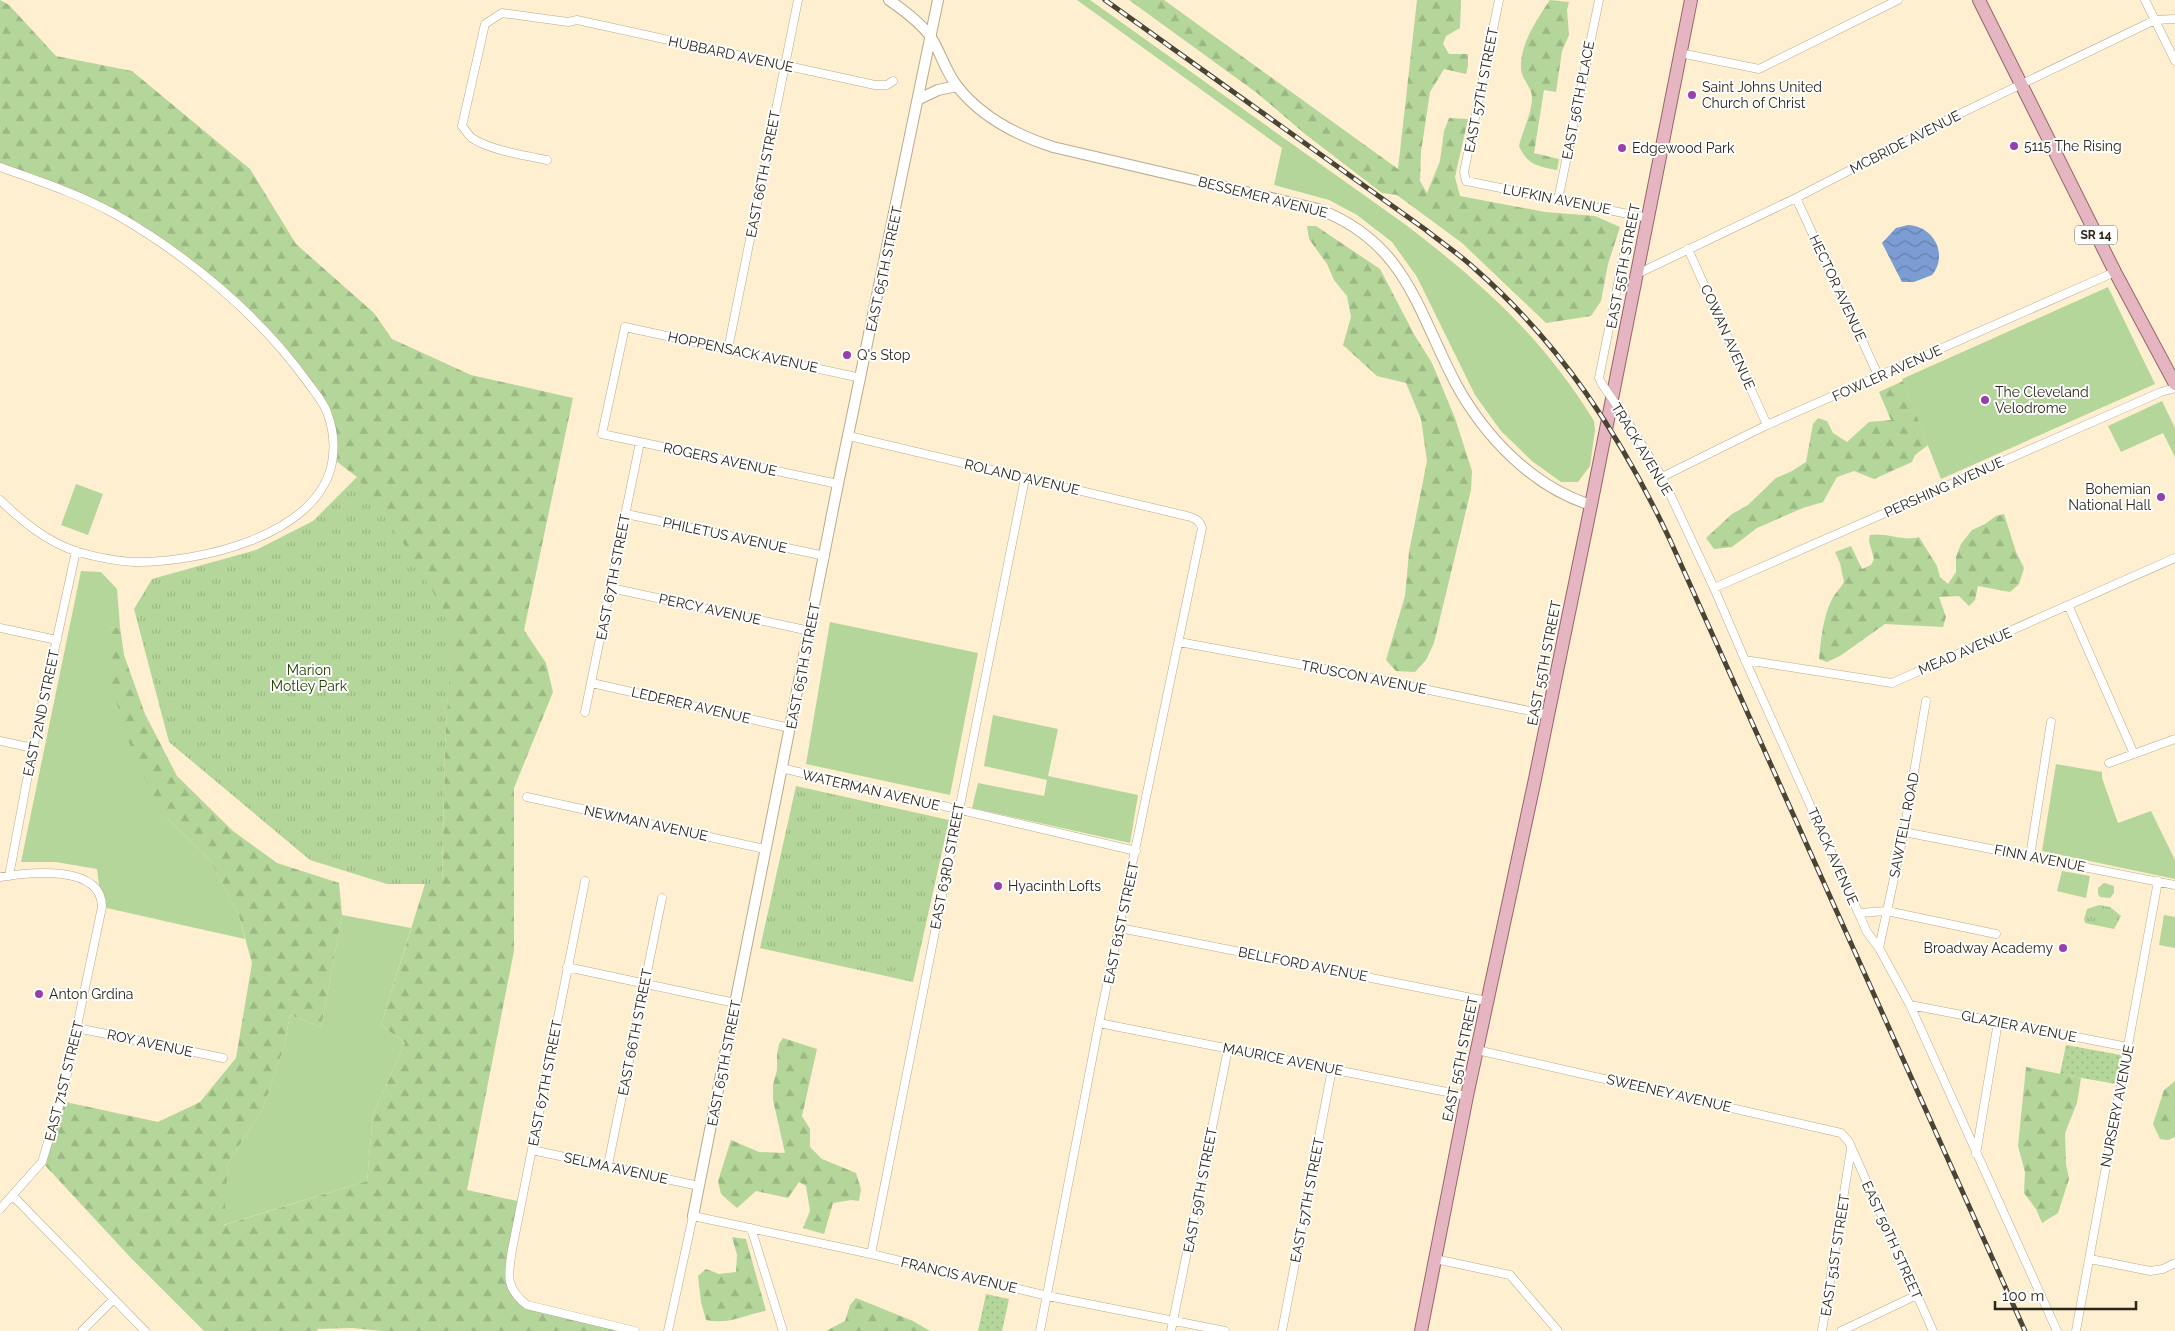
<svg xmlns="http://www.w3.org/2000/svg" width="2175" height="1331" font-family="Raleway,sans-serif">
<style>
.grass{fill:#b4d69a}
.forest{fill:url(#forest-firs)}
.park{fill:url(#park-tufts)}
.garden{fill:url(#garden-dots)}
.water{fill:url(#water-waves)}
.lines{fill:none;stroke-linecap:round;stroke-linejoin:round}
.minor-casing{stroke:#b8ab8d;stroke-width:9}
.tertiary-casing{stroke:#b8ab8d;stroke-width:12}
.primary-casing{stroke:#9a636d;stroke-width:14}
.minor{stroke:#fff;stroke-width:8}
.tertiary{stroke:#fff;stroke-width:10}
.primary{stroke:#e6b5c2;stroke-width:12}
.rail-casing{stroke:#4a4435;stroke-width:5}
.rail{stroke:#fff;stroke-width:3;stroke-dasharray:9;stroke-linecap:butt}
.minor-bridge-casing{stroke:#b8ab8d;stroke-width:9;stroke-linecap:butt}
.minor-bridge{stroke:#fff;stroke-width:8}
.poi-dot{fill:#993fab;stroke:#fff;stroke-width:2}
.labels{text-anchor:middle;stroke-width:4;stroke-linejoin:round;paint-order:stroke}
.shield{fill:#fff;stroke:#6b675f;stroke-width:1}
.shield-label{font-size:12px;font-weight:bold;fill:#2b261a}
.street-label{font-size:14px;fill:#2b261a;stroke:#fff}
.poi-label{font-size:14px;fill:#2b261a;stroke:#fff;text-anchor:start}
.park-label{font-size:14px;fill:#234000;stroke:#fff}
</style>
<defs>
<pattern id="forest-firs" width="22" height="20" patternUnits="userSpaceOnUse" patternTransform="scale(1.25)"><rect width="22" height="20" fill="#b4d69a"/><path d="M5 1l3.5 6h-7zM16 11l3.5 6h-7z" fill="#9bb884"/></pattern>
<pattern id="park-tufts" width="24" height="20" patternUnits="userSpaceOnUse" patternTransform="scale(1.25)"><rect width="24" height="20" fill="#b4d69a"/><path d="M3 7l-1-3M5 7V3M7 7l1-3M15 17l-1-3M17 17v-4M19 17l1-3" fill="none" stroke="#9bb884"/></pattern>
<pattern id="garden-dots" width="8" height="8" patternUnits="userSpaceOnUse" patternTransform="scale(1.25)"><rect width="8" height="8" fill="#b4d69a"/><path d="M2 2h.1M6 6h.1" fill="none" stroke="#9bb884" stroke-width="1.8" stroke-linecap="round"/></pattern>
<pattern id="water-waves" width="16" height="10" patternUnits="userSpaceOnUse" patternTransform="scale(1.25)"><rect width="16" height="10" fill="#7b9dd4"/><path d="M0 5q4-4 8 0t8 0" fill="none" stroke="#6580ab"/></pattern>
</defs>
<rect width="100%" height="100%" fill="#fdefcf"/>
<path class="grass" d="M1077,0H1090L1406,225C1483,284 1543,338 1594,421L1595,430L1590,466L1578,482H1561L1532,461L1501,431L1475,395L1417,277L1392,242L1357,215L1329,200L1274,185L1282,148Z
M2108,287L2155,384L1941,479L1902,379Z
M2162,401L2175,428V457L2163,433L2121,452L2108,426Z
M76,484L103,494L88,535L61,525Z
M81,571L101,572L117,589L120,627L108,628L167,818L210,860L239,916L245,939L102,907L97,869L56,862H21Z
M830,622L978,653L950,795L806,764Z
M993,715L1058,729L1048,776L1138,795L1130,843L972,808L978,783L1044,796L1047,780L984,766Z
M2056,764L2102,772V778L2118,823L2151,811L2175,860V879L2042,851Z
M2062,871L2090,876L2086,898L2057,891Z
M342,915L411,928L381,1025L405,1043L373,1114L367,1181L223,1225L228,1163L263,1108L284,1047L290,1015L321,1027Z
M2164,915L2175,917V948L2159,945Z"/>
<path class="forest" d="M0,0L9,5L56,56L132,71L250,169L296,244L374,313L392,339L471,375L573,398L524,630L546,663L553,692L514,788V951L467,1190L522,1202L510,1286L527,1305L635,1331H382L352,1328L317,1329L318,1331H204L130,1257L42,1162L61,1101L158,1122L200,1102L236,1058L252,963L239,916L210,860L167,818L135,761L111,685L108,628L120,627L124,655L145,714L177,776L233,831L277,863L339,883L342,915L321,1027L290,1015L284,1047L263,1108L228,1163L224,1225L367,1181L373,1114L405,1043L381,1025L425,884H442L445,749L451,631L357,477L332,458L327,410L296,367L214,285L115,214L0,167Z
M1129,0H1164L1398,169L1417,0H1461L1460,28L1446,36L1443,44L1449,54H1468V66L1466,74L1444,69L1430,92L1421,152L1420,181L1427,193L1440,161L1444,131L1449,118L1468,119L1455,177L1460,196L1545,212L1595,216L1620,227L1608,264L1601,301L1591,316L1546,323L1462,243L1397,195L1382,193L1305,134L1257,93Z
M1550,0L1569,2L1567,10L1569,35L1562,51L1556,92L1544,90L1534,153L1559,159L1557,170C1538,166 1527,165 1519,146C1523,129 1532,114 1532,97C1532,87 1521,79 1521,68C1520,44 1537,19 1550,0Z
M1307,226H1316L1380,269L1415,336L1432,363L1455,418L1472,471L1471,490L1434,643L1426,660L1415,672L1396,671L1386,660L1405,596L1409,552L1427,461L1421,419L1406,383L1377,376L1343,345L1351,317L1347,296L1334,280L1327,264L1309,239Z
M1903,381L1928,445L1915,455L1912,462L1874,479L1854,471L1837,477L1823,502L1803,508L1757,528L1732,547L1714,549L1706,538L1732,514L1748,505L1776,478L1792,471L1806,462L1813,424L1818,418L1827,421L1833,433L1847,442L1869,422L1891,420L1879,392Z
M2004,514L2016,552L2024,568L2019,584L2010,592L1978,586L1975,600L1969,606L1959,596L1939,597L1946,617L1943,627L1885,624L1840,656L1827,662L1819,659C1821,640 1823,616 1832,599C1835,593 1841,588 1844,582L1840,563L1835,552L1851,546L1862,569L1871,565L1874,559L1869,541L1870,535C1887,532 1903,542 1919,537L1937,566L1940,577L1948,584L1956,572V557L1961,544L1972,530L1985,524L1996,516Z
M783,1038L817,1049L802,1116L810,1129V1147L822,1159L856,1173L861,1189L859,1201L851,1200L833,1203L824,1234L803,1228L810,1211L806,1186L799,1182L788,1198L756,1191L737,1208L721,1194L718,1181L731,1140L759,1152L785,1153L773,1100V1085L777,1070V1055L779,1044Z
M2026,1067L2081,1078L2077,1103L2065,1133L2066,1164L2069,1179L2058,1213L2042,1223L2036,1209L2024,1193L2025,1172L2018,1146Z
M2175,1081V1137L2168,1140L2160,1139L2153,1124L2164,1090Z
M732,1237L746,1239L766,1311C743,1315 730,1325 706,1320L701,1302L698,1276L706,1269L719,1274L736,1272L737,1255Z
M856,1298L913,1321L930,1331H826L845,1321L850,1305Z"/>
<path class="park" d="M357,477L410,553L452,624L445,749L442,884H387L310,860L169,742L134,609L152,579L256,550L313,521Z
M796,786L949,820L913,982L760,948Z
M2104,883L2114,886V893L2110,898L2100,897L2098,894V888Z
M2099,905L2110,907L2121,916L2114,929L2085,923L2084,919L2087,909Z"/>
<path class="garden" d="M2066,1045L2121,1055L2116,1084L2060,1074Z
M986,1294L1009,1299L1002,1331H978Z"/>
<path class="water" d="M1908,225C1933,226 1949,254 1932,275L1914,282H1902L1882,243L1896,228Z"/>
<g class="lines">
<g class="minor-casing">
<path id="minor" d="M1499,0L1464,172L1466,181L1648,218
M2145,0L2175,61
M1680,53L1759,69L1898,0
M547,160C527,156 489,150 472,138C468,135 465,129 462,126L485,24L502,13L568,22L577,20L875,85H887L893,81
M0,167C39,181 79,194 115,214C186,254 259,315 306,380C313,390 323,401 327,412C333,428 335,447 332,463C317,537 197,563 133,562C115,561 96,557 78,552C47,542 23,522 0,500
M1796,198L1879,377
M1558,200L1599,0
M1688,249L1767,425
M1637,274L1796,198L1951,118L2155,20L2175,19
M728,349L798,0
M1602,384L1599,378L1632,214
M1624,416L1662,477L1714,588L1745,660L1867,932L1879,948L1910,1005L2057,1331
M849,436L1187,516C1194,518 1200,520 1202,528L1099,1023L1040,1331
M1662,477L1767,425L2115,272
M838,484L602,434L625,327L861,378
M626,514L825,556
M611,588L810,631
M1714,588L2161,392L2175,388
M2069,607L2134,754
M0,628L57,640
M1179,642L1347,673L1549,715
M1745,660L1892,683L2175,558
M592,683L790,728
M585,712L640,442
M0,741L33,748
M2109,763L2175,739
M781,768L1136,851
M527,797L765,849
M1904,832L2175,885
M2030,856L2051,722
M9,876L33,748L76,551
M0,877C29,872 102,864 102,907L63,1093L42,1162L0,1209
M585,881L512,1250C508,1275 505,1288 527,1305L635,1331
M1859,913L1887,911L1996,934
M1120,928L1487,1001
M1879,948L1904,832L1926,701
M567,967L735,1003
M1910,1005L2128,1047
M1099,1023L1467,1096
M77,1028L223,1058
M1477,1050L1841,1133L1849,1142L1933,1331
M532,1150L699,1186
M1976,1154L1998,1022
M608,1165L662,898
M13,1196L145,1331
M751,1228L783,1331
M871,1254L1025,478
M1435,1259L1510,1275L1558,1331
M2090,1259L2150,1271L2163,1269L2175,1263
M82,1331L114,1299
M668,1331L693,1216L871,1254L1048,1296L1225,1331
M1171,1331L1228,1049
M1282,1331L1332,1069
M1822,1331L1851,1149
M1841,1331L1917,1295
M2076,1331L2158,881"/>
</g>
<g class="tertiary-casing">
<path id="tertiary" d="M889,0C902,9 924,26 932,39C941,54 946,72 957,86C981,117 1016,135 1053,147L1318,209C1406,242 1417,310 1456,384C1485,437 1533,487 1591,505
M919,99L938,90L957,86
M693,1216L838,484L938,0"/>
</g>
<g class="primary-casing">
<path id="primary" d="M1979,0L2115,272L2175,384
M1421,1331L1467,1096L1535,779L1591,505L1691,0"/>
</g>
<use href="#minor" class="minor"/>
<use href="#tertiary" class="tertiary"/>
<use href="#primary" class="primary"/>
<g class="rail-casing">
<path id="rail" d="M1105,0L1426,230C1442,243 1459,254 1474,268C1561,344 1621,436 1670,540L2025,1331"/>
</g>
<use href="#rail" class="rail"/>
<g class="minor-bridge-casing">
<path id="minor-bridge" d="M1602,384L1624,416"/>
</g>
<use href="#minor-bridge" class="minor-bridge"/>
</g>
<g class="poi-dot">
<circle cx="1692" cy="95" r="5"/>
<circle cx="2014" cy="146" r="5"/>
<circle cx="1622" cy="148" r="5"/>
<circle cx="847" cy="355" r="5"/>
<circle cx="1985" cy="400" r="5"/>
<circle cx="2161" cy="497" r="5"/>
<circle cx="998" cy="886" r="5"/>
<circle cx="2063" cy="948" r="5"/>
<circle cx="39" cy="994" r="5"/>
</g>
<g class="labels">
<rect class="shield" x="2075" y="225.5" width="42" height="19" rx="4"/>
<g class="shield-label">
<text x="2096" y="239">SR 14</text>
</g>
<g class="street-label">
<text transform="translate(731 54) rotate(12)" y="5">HUBBARD AVENUE</text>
<text transform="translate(1481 90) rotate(-79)" y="5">EAST 57TH STREET</text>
<text transform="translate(1578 100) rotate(-79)" y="5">EAST 56TH PLACE</text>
<text transform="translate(1905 142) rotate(-27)" y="5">MCBRIDE AVENUE</text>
<text transform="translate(763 174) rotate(-79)" y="5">EAST 66TH STREET</text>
<text transform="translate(1263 197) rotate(14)" y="5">BESSEMER AVENUE</text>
<text transform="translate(1557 199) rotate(11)" y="5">LUFKIN AVENUE</text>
<text transform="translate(1623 266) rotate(-79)" y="5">EAST 55TH STREET</text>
<text transform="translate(884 269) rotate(-78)" y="5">EAST 65TH STREET</text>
<text transform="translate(1838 288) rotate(65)" y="5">HECTOR AVENUE</text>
<text transform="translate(1728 337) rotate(66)" y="5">COWAN AVENUE</text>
<text transform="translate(743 352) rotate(12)" y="5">HOPPENSACK AVENUE</text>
<text transform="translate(1887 373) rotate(-24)" y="5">FOWLER AVENUE</text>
<text transform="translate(1642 449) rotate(59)" y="5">TRACK AVENUE</text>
<text transform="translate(720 459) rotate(12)" y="5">ROGERS AVENUE</text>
<text transform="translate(1022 477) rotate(13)" y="5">ROLAND AVENUE</text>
<text transform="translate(1944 487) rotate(-24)" y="5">PERSHING AVENUE</text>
<text transform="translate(725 535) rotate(12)" y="5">PHILETUS AVENUE</text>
<text transform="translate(613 577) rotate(-79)" y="5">EAST 67TH STREET</text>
<text transform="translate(710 609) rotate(12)" y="5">PERCY AVENUE</text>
<text transform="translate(1965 651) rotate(-23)" y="5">MEAD AVENUE</text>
<text transform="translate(1544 663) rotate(-79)" y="5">EAST 55TH STREET</text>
<text transform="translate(803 666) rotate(-79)" y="5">EAST 65TH STREET</text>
<text transform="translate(1364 677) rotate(11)" y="5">TRUSCON AVENUE</text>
<text transform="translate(691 705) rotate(13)" y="5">LEDERER AVENUE</text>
<text transform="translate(41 713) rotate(-78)" y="5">EAST 72ND STREET</text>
<text transform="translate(871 790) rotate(13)" y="5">WATERMAN AVENUE</text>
<text transform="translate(646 823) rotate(12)" y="5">NEWMAN AVENUE</text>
<text transform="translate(1904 825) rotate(-79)" y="5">SAWTELL ROAD</text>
<text transform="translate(1833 856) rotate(66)" y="5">TRACK AVENUE</text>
<text transform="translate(2040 858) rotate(11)" y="5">FINN AVENUE</text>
<text transform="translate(947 866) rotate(-79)" y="5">EAST 63RD STREET</text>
<text transform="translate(1121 923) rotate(-78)" y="5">EAST 61ST STREET</text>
<text transform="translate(1303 964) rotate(11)" y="5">BELLFORD AVENUE</text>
<text transform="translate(2019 1026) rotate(11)" y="5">GLAZIER AVENUE</text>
<text transform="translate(635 1032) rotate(-79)" y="5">EAST 66TH STREET</text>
<text transform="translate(150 1043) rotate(12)" y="5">ROY AVENUE</text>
<text transform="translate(1283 1059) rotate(11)" y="5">MAURICE AVENUE</text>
<text transform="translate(1460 1059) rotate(-78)" y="5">EAST 55TH STREET</text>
<text transform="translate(724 1063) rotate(-79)" y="5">EAST 65TH STREET</text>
<text transform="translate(64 1081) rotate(-76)" y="5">EAST 71ST STREET</text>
<text transform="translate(545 1083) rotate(-79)" y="5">EAST 67TH STREET</text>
<text transform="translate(1669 1093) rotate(13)" y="5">SWEENEY AVENUE</text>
<text transform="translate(2117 1106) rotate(-79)" y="5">NURSERY AVENUE</text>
<text transform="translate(616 1168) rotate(12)" y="5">SELMA AVENUE</text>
<text transform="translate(1200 1190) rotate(-79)" y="5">EAST 59TH STREET</text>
<text transform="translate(1307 1200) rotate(-79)" y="5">EAST 57TH STREET</text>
<text transform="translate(1892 1240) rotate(66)" y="5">EAST 50TH STREET</text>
<text transform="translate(1835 1255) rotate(-81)" y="5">EAST 51ST STREET</text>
<text transform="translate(959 1275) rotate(13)" y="5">FRANCIS AVENUE</text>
</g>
<g class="poi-label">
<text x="1702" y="92">Saint Johns United<tspan x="1702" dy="16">Church of Christ</tspan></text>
<text x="2024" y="151">5115 The Rising</text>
<text x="1632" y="153">Edgewood Park</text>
<text x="857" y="360">Q's Stop</text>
<text x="1995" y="397">The Cleveland<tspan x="1995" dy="16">Velodrome</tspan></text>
<text x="2151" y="494" text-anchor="end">Bohemian<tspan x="2151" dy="16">National Hall</tspan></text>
<text x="1008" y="891">Hyacinth Lofts</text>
<text x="2053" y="953" text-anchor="end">Broadway Academy</text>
<text x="49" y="999">Anton Grdina</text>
</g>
<g class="park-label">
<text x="309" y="675">Marion<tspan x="309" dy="16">Motley Park</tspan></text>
</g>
</g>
<path d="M1995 1301v8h141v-8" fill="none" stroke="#2b261a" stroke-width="2.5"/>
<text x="2002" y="1301" font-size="15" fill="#2b261a" stroke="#ffffff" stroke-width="4" paint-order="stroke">100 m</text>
</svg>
